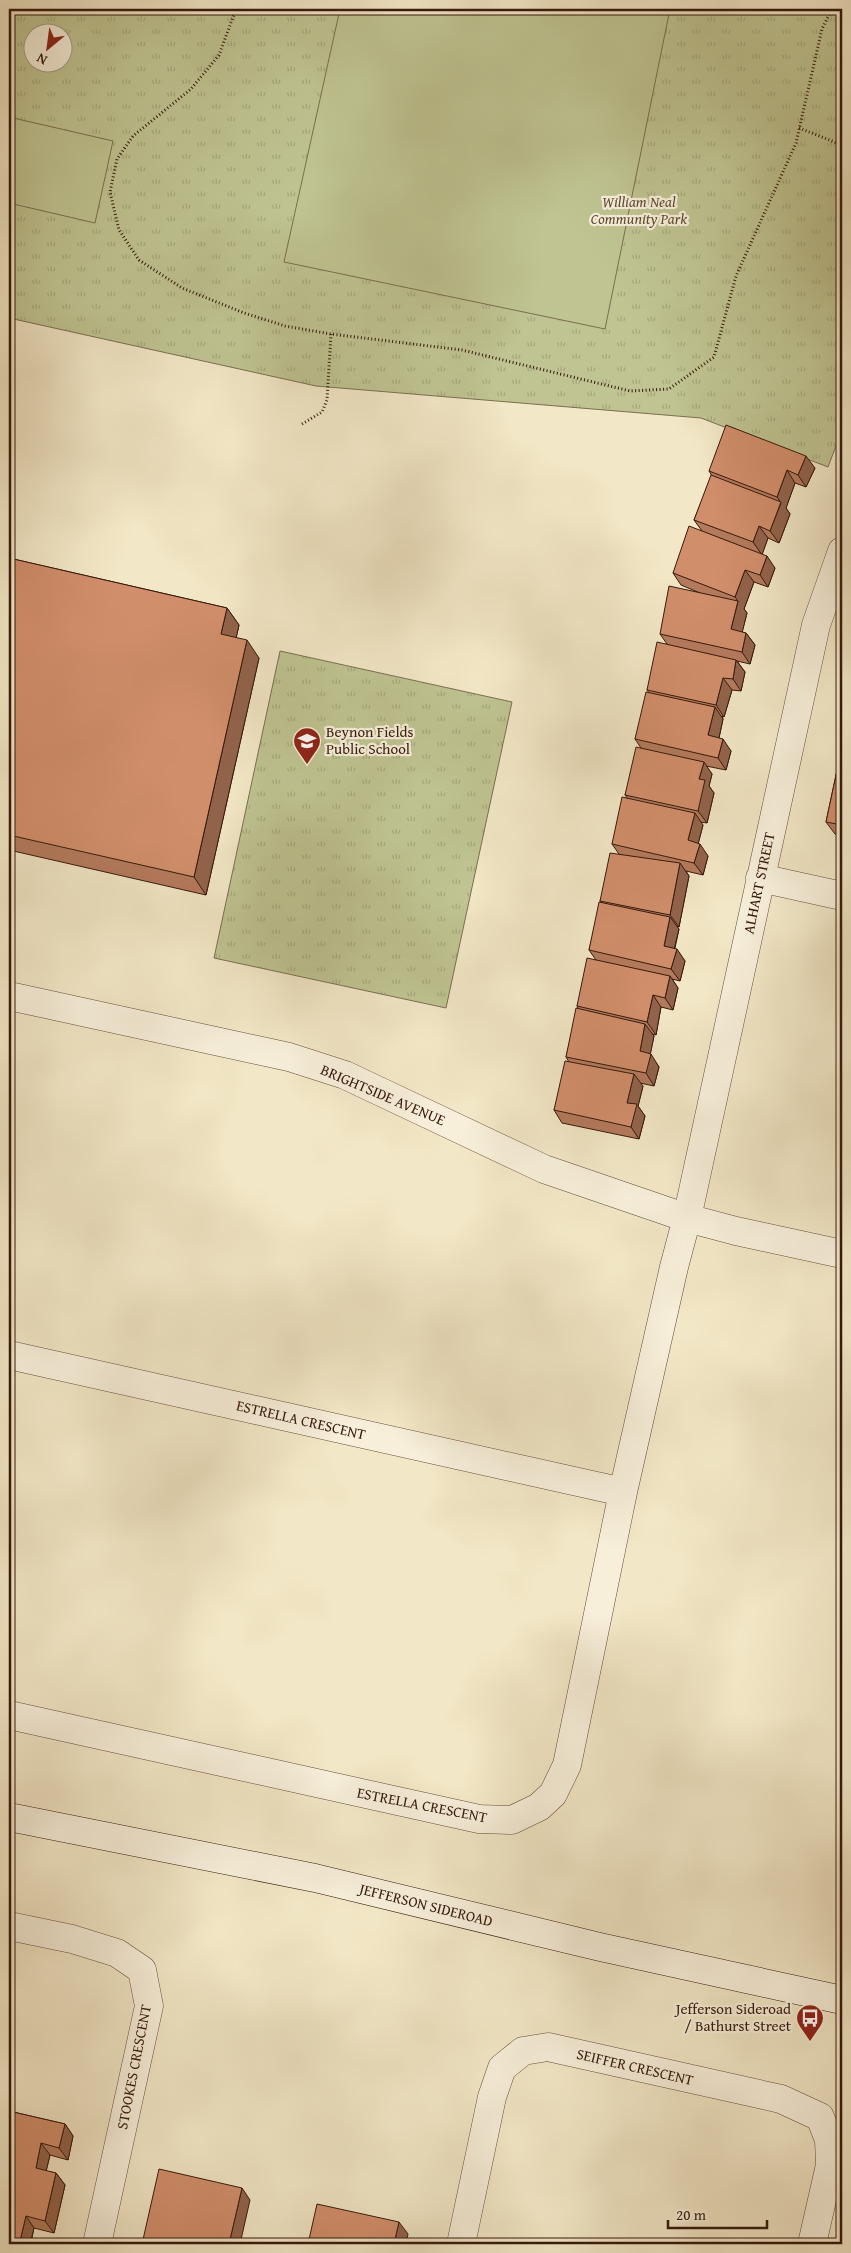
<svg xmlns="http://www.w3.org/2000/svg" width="851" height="2253" font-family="'Gentium Book Plus',serif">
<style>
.park{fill:url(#park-tufts);stroke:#7a6e50;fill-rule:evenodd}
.pitch{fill:#bfc492;stroke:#7a6e50}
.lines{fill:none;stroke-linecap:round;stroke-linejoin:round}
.street-casing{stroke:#644c3b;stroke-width:29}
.secondary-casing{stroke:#35190d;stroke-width:29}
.path{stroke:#35190d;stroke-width:3;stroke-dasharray:1 2.5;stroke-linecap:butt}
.street{stroke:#f7efda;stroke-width:28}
.secondary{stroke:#f7efda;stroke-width:28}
.wall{fill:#b47a5c;stroke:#35190d}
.shaded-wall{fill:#92634b;stroke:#35190d}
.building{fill:#d18e6b;stroke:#35190d}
.labels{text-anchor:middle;stroke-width:4.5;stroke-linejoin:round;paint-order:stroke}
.park-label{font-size:15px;font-style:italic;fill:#5e4c35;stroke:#f7efda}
.poi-label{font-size:15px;fill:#35190d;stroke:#f7efda;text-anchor:start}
.street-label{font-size:15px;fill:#35190d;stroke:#f7efda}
</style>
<defs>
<pattern id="park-tufts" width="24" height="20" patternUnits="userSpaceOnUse" patternTransform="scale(1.25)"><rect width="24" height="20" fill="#bfc492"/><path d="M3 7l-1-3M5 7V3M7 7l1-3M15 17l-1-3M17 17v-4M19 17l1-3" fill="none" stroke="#a5a87d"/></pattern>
</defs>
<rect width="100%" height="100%" fill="#f2e7c6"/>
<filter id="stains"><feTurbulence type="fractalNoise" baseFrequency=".004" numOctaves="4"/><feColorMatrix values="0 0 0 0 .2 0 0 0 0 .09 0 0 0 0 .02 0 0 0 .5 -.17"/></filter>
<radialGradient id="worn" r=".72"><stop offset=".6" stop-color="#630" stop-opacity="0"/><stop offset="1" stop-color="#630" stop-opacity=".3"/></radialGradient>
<path class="park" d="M9,9H842V430L828,467L701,418L316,386L9,318ZM32,32H62V62H32Z
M280,651L512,702L446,1008L214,958Z"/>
<path class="pitch" d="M340,9H670L605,329L284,262Z
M9,117L113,141L95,223L9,203Z"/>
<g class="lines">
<g class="street-casing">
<path id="street" d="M760,878L842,896
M9,996L289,1057L345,1075L544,1169L687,1218L736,1231L842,1254
M9,1355L623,1492
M9,1715L479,1819L512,1820L539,1807L553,1794L567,1765L623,1492L674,1267L687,1218L816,625L842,551
M9,1926L72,1939L117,1953L142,1970L149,2006L97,2244
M461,2244L492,2097L502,2068L523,2051L548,2047L781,2099L820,2117L829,2140L830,2165L812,2244"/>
</g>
<g class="secondary-casing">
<path id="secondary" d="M9,1817L315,1878L600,1947L842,2000"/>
</g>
<path class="path" d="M236,9L219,55L191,89L133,136L117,159L110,192L119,230L139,260L182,288L244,313L285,326L331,334L462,350L630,391L669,389L714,357L736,276L796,143L822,29L832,9
M799,128L842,145
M302,424L322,412L327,400L331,334"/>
<use href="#street" class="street"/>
<use href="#secondary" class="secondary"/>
</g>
<path class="wall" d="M815,468L806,487L795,483L786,508L790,514L779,543L768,538L762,554L775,568L768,587L754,582L744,609L747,613L742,632L746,633L755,645L750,664L737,661L745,672L741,691L732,690L724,717L722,716L723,719L719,738L731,751L726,770L706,766L712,774L709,786L714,793L707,823L700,822L703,825L698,844L708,856L703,875L686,871L689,876L679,927H677L679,929L675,948L685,961L680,981L672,979L678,988L673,1010L661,1007L656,1035L652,1034L654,1036L650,1054L659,1067L654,1086L640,1083L643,1086L638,1106L645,1116L639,1139L562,1123L554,1110L569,1062L566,1057L578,1008L577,1006L596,960L589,950L601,903L600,901L619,854L612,844L628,799L625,795L641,748L635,739L649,693L647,690L667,644L660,634L700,593L681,585L673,573L702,531L694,520L712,476L709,471Z
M9,558L227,608L239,625L236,638L259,658L206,895L9,850Z
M842,747V836L835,834L826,822Z
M9,2111L65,2124L73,2136L68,2160L50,2155L46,2171L56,2173L65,2185L54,2233L34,2228L31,2243L35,2244H9Z"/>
<path class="shaded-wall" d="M806,456L815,468L806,487L798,475Z
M787,470L795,483L786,508L790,514L779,543L770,531L781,503L777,497Z
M759,526L768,538L762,555L753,542Z
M767,556L775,568L768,587L760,575Z
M745,570L754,582L744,609L747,613L740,641L731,629L738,601L735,597Z
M227,608L239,625L233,652L221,634Z
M746,633L755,645L750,664L742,652Z
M247,640L259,658L206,895L194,877Z
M736,660L745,672L741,691L733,679Z
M723,678L732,690L724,717L716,705Z
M715,707L723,719L717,747L708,735Z
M723,739L731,751L726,770L718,758Z
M704,762L712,774L709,786L714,793L707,823L698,811L699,779Z
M695,813L703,825L696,852L688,840Z
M700,844L708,856L703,875L694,863Z
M680,863L689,876L679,927L670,915Z
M670,917L679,929L672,958L664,946Z
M677,949L685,961L680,981L671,969Z
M670,976L678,988L673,1010L665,998Z
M653,995L661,1007L656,1035L647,1022Z
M645,1024L654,1036L649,1061L651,1054L659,1067L654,1086L646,1073L640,1051Z
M634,1074L643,1086L638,1106L645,1116L639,1139L631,1127L627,1103Z
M65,2124L73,2136L68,2160L59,2148Z
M41,2143L50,2155L44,2180L36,2168Z
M56,2173L65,2185L54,2233L45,2221Z
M242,2188L250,2200L240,2244H229Z
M26,2216L34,2228L30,2244L20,2241Z
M399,2222L408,2234L406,2244H394Z"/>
<path class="building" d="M726,425L806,456L798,475L787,470L777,497L709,471Z
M711,475L781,502L770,531L759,526L753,542L694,520Z
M689,526L767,556L760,575L745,570L735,597L673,573Z
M9,558L227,608L221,634L247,640L194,877L9,835Z
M669,586L738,601L731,629L746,633L742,652L660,634Z
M657,642L736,660L733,679L723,678L716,705L647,690Z
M646,692L715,707L708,735L723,739L718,758L635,739Z
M636,747L704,762L699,779L705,780L698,811L625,795Z
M842,747V825L826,822Z
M622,797L695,813L688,840L700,844L694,863L612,844Z
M610,853L680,863L670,915L600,901Z
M599,902L670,917L664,946L677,949L671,969L589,950Z
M587,958L670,976L665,998L653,995L647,1022L577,1006Z
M576,1008L645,1024L640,1051L651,1054L646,1073L566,1057Z
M565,1061L634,1074L627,1103L637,1104L631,1127L554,1110Z
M9,2111L65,2124L59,2148L41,2143L36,2168L56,2173L45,2221L26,2216L20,2241L34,2244H9Z
M159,2169L242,2188L229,2244H142Z
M317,2204L399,2222L394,2244H308Z"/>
<defs>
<g id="school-pin" transform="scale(1.4375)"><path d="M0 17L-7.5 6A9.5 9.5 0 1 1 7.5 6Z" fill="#8f2418" stroke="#f7efda"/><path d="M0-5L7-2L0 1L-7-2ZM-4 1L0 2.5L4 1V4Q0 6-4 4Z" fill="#fff"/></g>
<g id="bus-pin" transform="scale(1.4375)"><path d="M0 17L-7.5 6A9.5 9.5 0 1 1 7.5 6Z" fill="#8f2418" stroke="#f7efda"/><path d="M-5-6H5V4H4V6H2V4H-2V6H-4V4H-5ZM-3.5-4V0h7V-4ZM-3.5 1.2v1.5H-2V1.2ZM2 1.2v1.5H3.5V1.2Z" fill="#fff"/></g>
</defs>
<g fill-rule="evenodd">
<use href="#school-pin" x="307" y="741"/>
<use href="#bus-pin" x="810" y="2018"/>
</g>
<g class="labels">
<g class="park-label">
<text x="639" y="207">William Neal<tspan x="639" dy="17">Community Park</tspan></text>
</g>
<g class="poi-label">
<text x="326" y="737">Beynon Fields<tspan x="326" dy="17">Public School</tspan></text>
<text x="791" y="2014" text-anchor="end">Jefferson Sideroad<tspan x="791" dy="17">/ Bathurst Street</tspan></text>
</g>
<g class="street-label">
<text transform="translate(759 883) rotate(-78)" y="5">ALHART STREET</text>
<text transform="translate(383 1095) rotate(23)" y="5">BRIGHTSIDE AVENUE</text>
<text transform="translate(301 1420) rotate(13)" y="5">ESTRELLA CRESCENT</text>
<text transform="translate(422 1805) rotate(11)" y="5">ESTRELLA CRESCENT</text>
<text transform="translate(426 1905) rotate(14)" y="5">JEFFERSON SIDEROAD</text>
<text transform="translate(134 2067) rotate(-79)" y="5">STOOKES CRESCENT</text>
<text transform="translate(635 2067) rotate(13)" y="5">SEIFFER CRESCENT</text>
</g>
</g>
<rect width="851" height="2253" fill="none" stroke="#f2e7c6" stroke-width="30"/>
<rect x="10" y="10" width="831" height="2233" fill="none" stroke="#35190d" stroke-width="2.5"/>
<rect x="15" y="15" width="821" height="2223" fill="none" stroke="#35190d"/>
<g transform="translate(48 48) rotate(209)"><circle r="24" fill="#f7efda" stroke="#a99988"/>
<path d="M0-4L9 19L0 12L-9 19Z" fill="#8f2418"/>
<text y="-8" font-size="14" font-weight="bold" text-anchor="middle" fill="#35190d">N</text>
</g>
<path d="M668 2220v8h99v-8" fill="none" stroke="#35190d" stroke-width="2.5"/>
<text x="676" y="2220" font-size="15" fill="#35190d" stroke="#f7efda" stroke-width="4" paint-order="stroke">20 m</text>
<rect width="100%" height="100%" filter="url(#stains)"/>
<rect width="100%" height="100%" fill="url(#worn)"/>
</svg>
